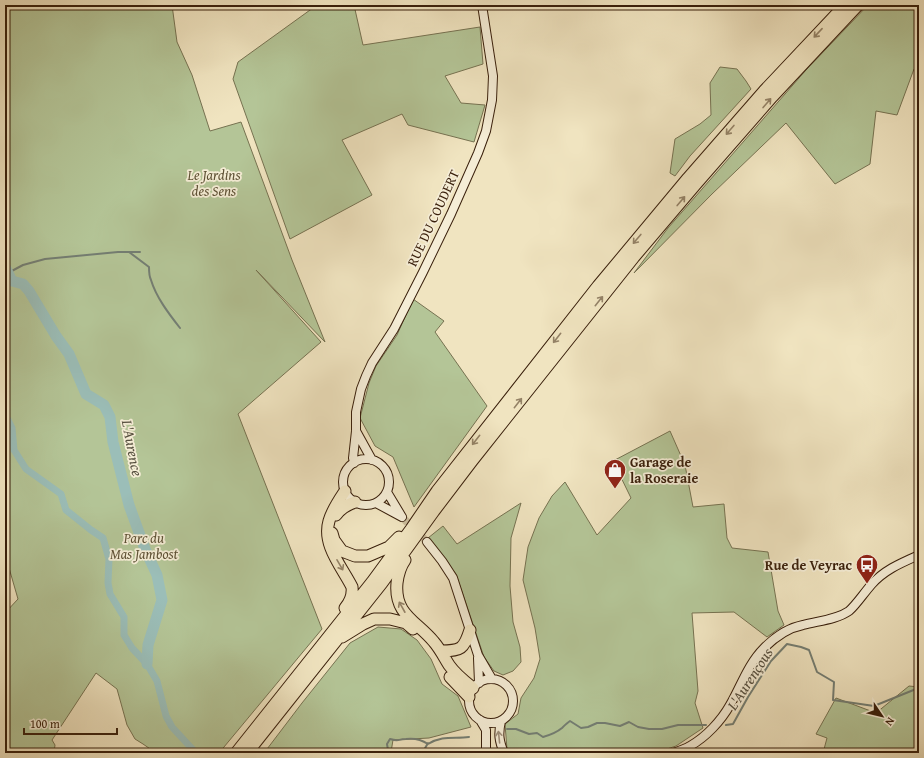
<svg xmlns="http://www.w3.org/2000/svg" width="924" height="758" font-family="'Gentium Book Plus',serif">
<style>
.green{fill:#b4c597;stroke:#767251}
.lines{fill:none;stroke-linecap:round;stroke-linejoin:round}
.stream{stroke:#747e73;stroke-width:2}
.canal{stroke:#9bbeb8;stroke-width:7}
.river{stroke:#9bbeb8;stroke-width:11}
.secondary-tunnel{stroke:#cbbd9c;stroke-width:8;stroke-dasharray:8 4;stroke-linecap:butt}
.secondary-casing{stroke:#391f0b;stroke-width:10}
.highway-casing{stroke:#391f0b;stroke-width:13}
.secondary{stroke:#f5edd6;stroke-width:8}
.highway{stroke:#f0e4c0;stroke-width:11}
.oneway{stroke:#948266}
.oneway2{stroke:#a0907b}
.labels{text-anchor:middle;stroke-width:3.5;stroke-linejoin:round;paint-order:stroke}
.park-label{font-size:14px;font-style:italic;fill:#5e5135;stroke:#f5edd6}
.street-label{font-size:14px;fill:#391f0b;stroke:#f5edd6}
.poi-label{font-size:14px;font-weight:bold;fill:#391f0b;stroke:#f5edd6;text-anchor:start}
.water-label{font-size:15px;font-style:italic;fill:#564f3f;stroke:#f5edd6}
</style>
<rect width="100%" height="100%" fill="#f0e4c0"/>
<filter id="stains"><feTurbulence type="fractalNoise" baseFrequency=".005" numOctaves="4"/><feColorMatrix values="0 0 0 0 .2 0 0 0 0 .09 0 0 0 0 .02 0 0 0 .5 -.17"/></filter>
<radialGradient id="worn" r=".72"><stop offset=".6" stop-color="#630" stop-opacity="0"/><stop offset="1" stop-color="#630" stop-opacity=".3"/></radialGradient>
<path class="green" d="M5,5H172L177,42L192,75L210,131L241,122L292,260L325,342L256,270L321,342L238,414L322,629L219,753H156L143,744L135,739L127,725L117,689L96,673L52,740L55,745L54,753H5V613L18,599L7,561L5,562V561H7L5,553Z
M317,5H354L363,45L480,27L483,64L445,76L461,103L485,105L474,142L408,125L402,114L342,140L372,195L290,239L233,79L238,62Z
M868,5H919V64L914,69L897,115L876,111L870,164L835,184L786,123L712,194L634,273L668,228L806,70Z
M720,67L737,69L746,81L751,89L690,156L675,176L670,173L675,139L700,124L711,115L710,83Z
M413,299L444,321L435,332L487,406L414,507L393,457L375,446L360,418L369,383L376,366L397,335Z
M670,431L685,465L693,507L724,504L727,538L732,548L768,552L778,611L784,625L767,637L734,612L692,613L698,691L695,703L703,728L676,746L655,753H511L507,749L505,724L518,714L521,698L534,678L540,659L535,628L523,580L528,547L539,518L552,496L565,482L597,535L631,498L613,461Z
M521,503L511,538L510,586L513,622L520,647L521,662L513,671L503,675L494,671L484,657L456,574L428,538L443,526L457,544Z
M378,627L401,629L417,640L431,659L442,684L458,696L471,727L429,738L393,740L391,752L389,753H264L302,703L350,643Z
M909,686L919,687V753H823L827,738L816,734L836,698L876,713Z"/>
<g class="lines">
<path class="stream" d="M129,252L149,267C149,271 149,276 151,280C156,297 169,314 180,328
M8,273L23,265L45,259L118,252H140
M726,725L733,724L748,697L771,661L787,644L801,647L809,650L817,672L834,682L833,700L874,706L916,689H919
M507,729H516L529,734L537,733L543,737C550,735 556,733 562,728C565,725 567,723 570,721L581,728L588,727L597,723H605L620,726L629,722L638,727L649,729H662L678,725H706
M384,753L388,750L387,744L390,739C400,742 397,739 406,739C414,738 422,740 428,744C443,735 454,739 469,737
M425,753L424,750L428,743"/>
<path class="canal" d="M5,414L12,428L14,450L26,469L61,494L66,510L91,530L103,538L109,559L108,583L110,594L124,617V635L132,648L147,664L157,681L166,716L172,727L196,753"/>
<path class="river" d="M5,267L12,281L23,284L29,291L56,336L69,354L86,394L104,405L110,417L113,442L129,505L145,549L157,575L162,600L148,645L147,664"/>
<path class="secondary-tunnel" d="M402,517L427,542"/>
<g class="secondary-casing">
<path id="secondary" d="M356,431L372,460
M343 482a23 23 0 1 1 46 0a23 23 0 1 1-46 0Z
M354,463L353,458L356,431V412L361,389L366,376L372,363L394,329L423,272L451,214L478,153L486,131L492,100L493,76L482,5
M387,492L402,517
M376,503L402,517
M427,542L442,561L453,578L478,655L492,679
M478,658L479,683
M469 701a22 22 0 1 1 44 0a22 22 0 1 1-44 0Z
M480,720L486,730V753
M501,721C498,734 499,741 504,753
M673,753C679,751 685,749 690,746C706,737 721,721 730,705C741,686 748,664 764,648C775,637 787,628 803,625C817,621 836,620 849,611C856,605 864,593 871,585C884,570 901,563 919,555"/>
</g>
<g class="highway-casing">
<path id="highway" d="M345,491C339,500 332,510 329,521C322,545 342,567 352,587C353,595 350,602 345,608
M336,515C341,508 346,505 355,502
M332,533L334,540L342,551L355,556H368L389,547L399,537
M405,560C400,567 398,575 397,583C394,615 417,621 434,642C440,649 444,657 449,665C456,675 464,681 473,688
M342,637L363,624L374,619H390L406,623L413,629
M441,651C461,651 464,649 470,630
M450,677L469,697
M236,753L372,582L411,529L437,491L598,286L688,178L764,91L845,5
M247,753L382,583L434,511L472,461L634,257L696,184L772,97L858,5"/>
</g>
<use href="#secondary" class="secondary"/>
<use href="#highway" class="highway"/>
</g>
<defs><path id="oneway-shaft" d="M-6 0H5M1.5-3L5.5 0L1.5 3" fill="none" stroke-width="1.6" stroke-linecap="round" stroke-linejoin="round"/></defs>
<g class="oneway">
<use href="#oneway-shaft" transform="translate(818 33) rotate(133)"/>
<use href="#oneway-shaft" transform="translate(767 103) rotate(-49)"/>
<use href="#oneway-shaft" transform="translate(730 130) rotate(131)"/>
<use href="#oneway-shaft" transform="translate(681 201) rotate(-50)"/>
<use href="#oneway-shaft" transform="translate(637 239) rotate(130)"/>
<use href="#oneway-shaft" transform="translate(599 301) rotate(-51)"/>
<use href="#oneway-shaft" transform="translate(557 338) rotate(128)"/>
<use href="#oneway-shaft" transform="translate(518 403) rotate(-52)"/>
<use href="#oneway-shaft" transform="translate(476 440) rotate(128)"/>
<use href="#oneway-shaft" transform="translate(340 565) rotate(60)"/>
<use href="#oneway-shaft" transform="translate(402 607) rotate(-119)"/>
</g>
<use class="oneway2" href="#oneway-shaft" transform="translate(499 737) rotate(-96)"/>
<defs>
<g id="shop-pin" transform="scale(1.15)"><path d="M0 17L-7.5 6A9.5 9.5 0 1 1 7.5 6Z" fill="#8f2418" stroke="#f5edd6"/><path d="M-5-2.5h2.3a2.7 3.5 0 0 1 5.4 0H5L5.5 6h-11ZM-1.5-2.5h3a1.5 2.3 0 0 0-3 0Z" fill="#fff"/></g>
<g id="bus-pin" transform="scale(1.15)"><path d="M0 17L-7.5 6A9.5 9.5 0 1 1 7.5 6Z" fill="#8f2418" stroke="#f5edd6"/><path d="M-5-6H5V4H4V6H2V4H-2V6H-4V4H-5ZM-3.5-4V0h7V-4ZM-3.5 1.2v1.5H-2V1.2ZM2 1.2v1.5H3.5V1.2Z" fill="#fff"/></g>
</defs>
<g fill-rule="evenodd">
<use href="#shop-pin" x="615" y="470"/>
<use href="#bus-pin" x="867" y="565"/>
</g>
<g class="labels">
<g class="park-label">
<text x="214" y="180">Le Jardins<tspan x="214" dy="16">des Sens</tspan></text>
<text x="144" y="543">Parc du<tspan x="144" dy="16">Mas Jambost</tspan></text>
</g>
<g class="street-label">
<text transform="translate(433 218) rotate(-65)" y="5">RUE DU COUDERT</text>
</g>
<g class="poi-label">
<text x="630" y="467">Garage de<tspan x="630" dy="16">la Roseraie</tspan></text>
<text x="852" y="570" text-anchor="end">Rue de Veyrac</text>
</g>
<g class="water-label">
<text transform="translate(132 448) rotate(79)" y="5">L'Aurence</text>
<text transform="translate(750 679) rotate(-57)" y="5">L'Aurençous</text>
</g>
</g>
<rect width="924" height="758" fill="none" stroke="#f0e4c0" stroke-width="20"/>
<rect x="6" y="6" width="912" height="746" fill="none" stroke="#391f0b" stroke-width="2"/>
<rect x="10" y="10" width="904" height="738" fill="none" stroke="#391f0b"/>
<g transform="translate(882 716) rotate(125)" stroke="#f5edd6" stroke-width="3" paint-order="stroke">
<path d="M0-3L7 15L0 10L-7 15Z" fill="#391f0b"/>
<text y="-6" font-size="11" font-weight="bold" text-anchor="middle" fill="#391f0b">N</text>
</g>
<path d="M24 728v6h93v-6" fill="none" stroke="#391f0b" stroke-width="2"/>
<text x="30" y="728" font-size="12" fill="#391f0b" stroke="#f5edd6" stroke-width="3" paint-order="stroke">100 m</text>
<rect width="100%" height="100%" filter="url(#stains)"/>
<rect width="100%" height="100%" fill="url(#worn)"/>
</svg>
